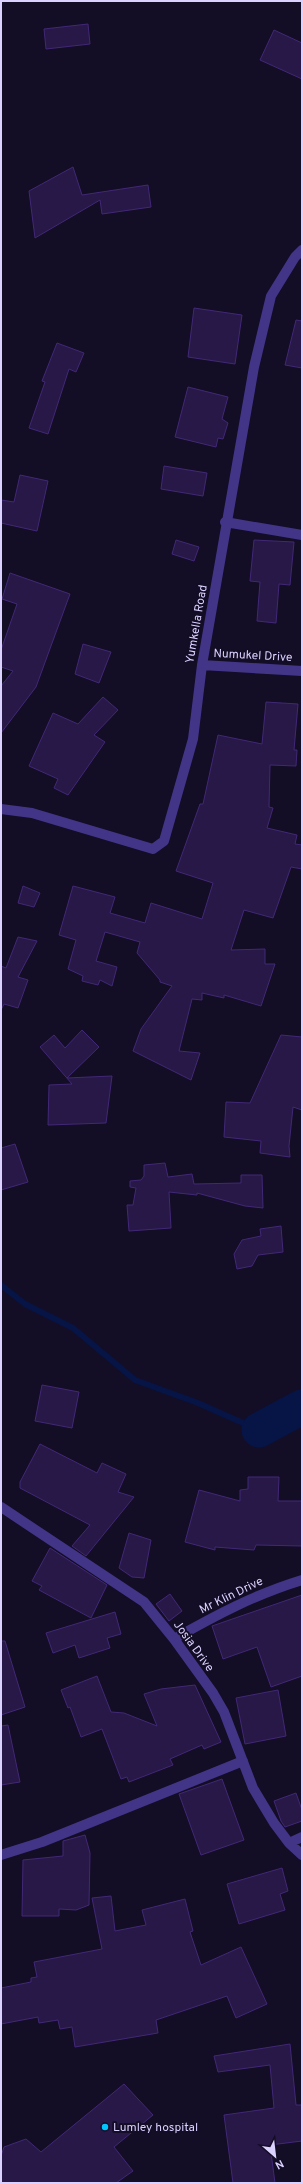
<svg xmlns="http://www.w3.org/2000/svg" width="303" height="2184" font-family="Overpass,sans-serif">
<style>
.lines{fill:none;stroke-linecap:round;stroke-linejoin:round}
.stream{stroke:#061546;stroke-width:6}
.river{stroke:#061546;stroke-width:35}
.building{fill:#271848;stroke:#412876}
.minor{stroke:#423588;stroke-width:10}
.poi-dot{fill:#00c4fd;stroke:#140d26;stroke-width:1.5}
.labels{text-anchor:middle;stroke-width:4;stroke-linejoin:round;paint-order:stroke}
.street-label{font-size:12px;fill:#dcd2ff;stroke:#140d26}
.poi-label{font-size:12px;fill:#dcd2ff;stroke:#140d26;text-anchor:start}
</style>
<rect width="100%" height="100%" fill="#140d26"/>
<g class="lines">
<path class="stream" d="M1,1285L25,1304L73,1328L135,1380L198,1403L259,1430"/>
<path class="river" d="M259,1430L302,1407"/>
</g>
<path class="building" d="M88,24L90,44L46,49L44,29Z
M274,30L302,43V79L260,60Z
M73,167L82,195L148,185L151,207L102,214L100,200L35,238L29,191Z
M194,308L242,315L235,364L188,357Z
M296,320L302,321V368L285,365Z
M57,343L84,353L76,372L69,369L48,434L29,428L45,382L42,381Z
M188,387L228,397L222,419L228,423L223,439L218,438L216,447L175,437Z
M164,466L207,473L203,496L161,489Z
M20,475L48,481L37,531L1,523V500L14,502Z
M176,540L199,547L194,561L172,554Z
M254,540L294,542L290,585L279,584L276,623L257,621L260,582L250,581Z
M10,573L70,594L36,687L1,733V686L13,671L1,667V650L17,604L2,599Z
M83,644L111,652L99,683L75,674Z
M103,697L118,710L94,735L105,742L68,795L54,788L58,779L29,766L53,713L78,724Z
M266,702L298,704L294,750H297L296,766L270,765L269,807L273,808L267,828L297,835L295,844L302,845V869L291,867L273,918L244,910L231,950L265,949V964H275L261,1006L224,995V998L202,993V1000L192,999L179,1051L200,1053L191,1080L133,1051L141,1029L172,986L160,982V980L137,953L140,942L105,932L96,961L117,967L112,986L100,980L98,985L82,981L83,976L68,969L76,940L59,935L73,886L115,897L110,913L145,923L151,903L202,919L213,883L176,871L200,804H203L218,735L262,744Z
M23,886L40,893L34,907L18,903Z
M18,937L37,941L18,977L28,980L18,1008L4,1004L1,1010V966L6,968Z
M82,1030L99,1047L67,1078L112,1076L106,1123L48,1125L49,1085L72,1084L40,1047L54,1035L65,1048Z
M281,1035L302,1037V1110L293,1107L289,1146L290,1157L260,1153L261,1141L224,1137L226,1102L250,1103Z
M15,1144L28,1182L1,1190V1148Z
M165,1163L168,1177L192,1174L194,1184L241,1183V1175H262L263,1208L245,1206L197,1193V1195L169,1192L171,1228L129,1231L127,1205H133L136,1188L130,1187V1181L141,1180L144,1176V1165Z
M281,1226L283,1252L258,1255L252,1266L237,1269L234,1254L242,1240L261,1236L260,1229Z
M42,1385L79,1392L72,1428L35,1421Z
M40,1444L97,1473L102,1463L126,1474L118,1492L134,1497L86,1556L72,1546L90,1525L20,1488V1482Z
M248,1477H279L278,1501H302V1546L256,1545L254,1550L215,1547V1550L185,1542L199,1490L240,1501V1490L248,1489Z
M129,1533L151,1540L144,1578L132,1577L119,1568Z
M50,1548L107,1585L91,1618L39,1590L42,1586L32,1581Z
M170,1594L182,1611L169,1621L156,1604Z
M302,1595V1676L271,1687L257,1647L223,1659L212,1626Z
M115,1612L121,1634L107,1638L110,1648L79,1658L75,1645L53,1653L46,1633Z
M1,1641H5L25,1707L1,1715Z
M97,1676L111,1712L124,1713L157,1726L144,1694L161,1689L195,1685L221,1742L204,1749L202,1745L170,1759L173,1765L129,1782L127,1777L121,1779L102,1729L81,1737L70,1707L68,1708L61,1690Z
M278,1690L286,1736L245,1744L236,1698Z
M8,1725L20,1782L1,1785V1726Z
M222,1779L244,1840L201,1855L179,1794Z
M296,1793L302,1810V1821L285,1827L281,1821L274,1801Z
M85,1835L90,1853L89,1905L76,1910L59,1909V1916H22L23,1860L63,1856V1841Z
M282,1868L288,1891L280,1894L285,1910L239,1924L227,1884Z
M111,1896L115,1931L146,1925L142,1910L185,1899L193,1931L190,1932L201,1965L241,1947L267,2004L236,2018L227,1996L156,2020L158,2033L75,2047L72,2027L60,2029L58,2020L39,2023L38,2017L1,2024V1988L31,1982V1978L37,1977L34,1962L102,1949L92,1898Z
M290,2044L296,2105H302V2141L270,2145L275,2183H233L224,2115L274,2108L270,2065L218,2072L214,2056Z
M124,2084L153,2115L114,2147L133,2171L116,2183H1V2156L4,2147L26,2139L41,2152Z"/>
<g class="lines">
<path class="minor" d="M225,522L302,535
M202,665L302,671
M1,809L32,813L153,849L164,841L193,739L202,665L254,367L271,296L295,257L302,250
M1,1507L144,1602L174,1639L213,1693L224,1712L253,1788L274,1823L289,1843L302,1855
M174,1639C216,1615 256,1594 302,1580
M289,1843L302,1837
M1,1855L42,1842L243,1761"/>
</g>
<circle class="poi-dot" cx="105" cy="2127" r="4"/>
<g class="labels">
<g class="street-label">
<text transform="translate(196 624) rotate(-80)" y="4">Yumkella Road</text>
<text transform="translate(253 655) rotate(3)" y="4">Numukel Drive</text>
<text transform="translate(231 1595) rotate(-26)" y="4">Mr Klin Drive</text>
<text transform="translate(194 1646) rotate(54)" y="4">Josia Drive</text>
</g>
<g class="poi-label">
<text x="113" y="2131">Lumley hospital</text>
</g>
</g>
<rect width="303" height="2184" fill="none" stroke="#dcd2ff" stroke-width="4"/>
<g transform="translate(275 2156) rotate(152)" stroke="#140d26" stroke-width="3" paint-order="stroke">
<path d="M0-3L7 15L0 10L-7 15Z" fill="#dcd2ff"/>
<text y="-6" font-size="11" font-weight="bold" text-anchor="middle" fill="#dcd2ff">N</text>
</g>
</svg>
